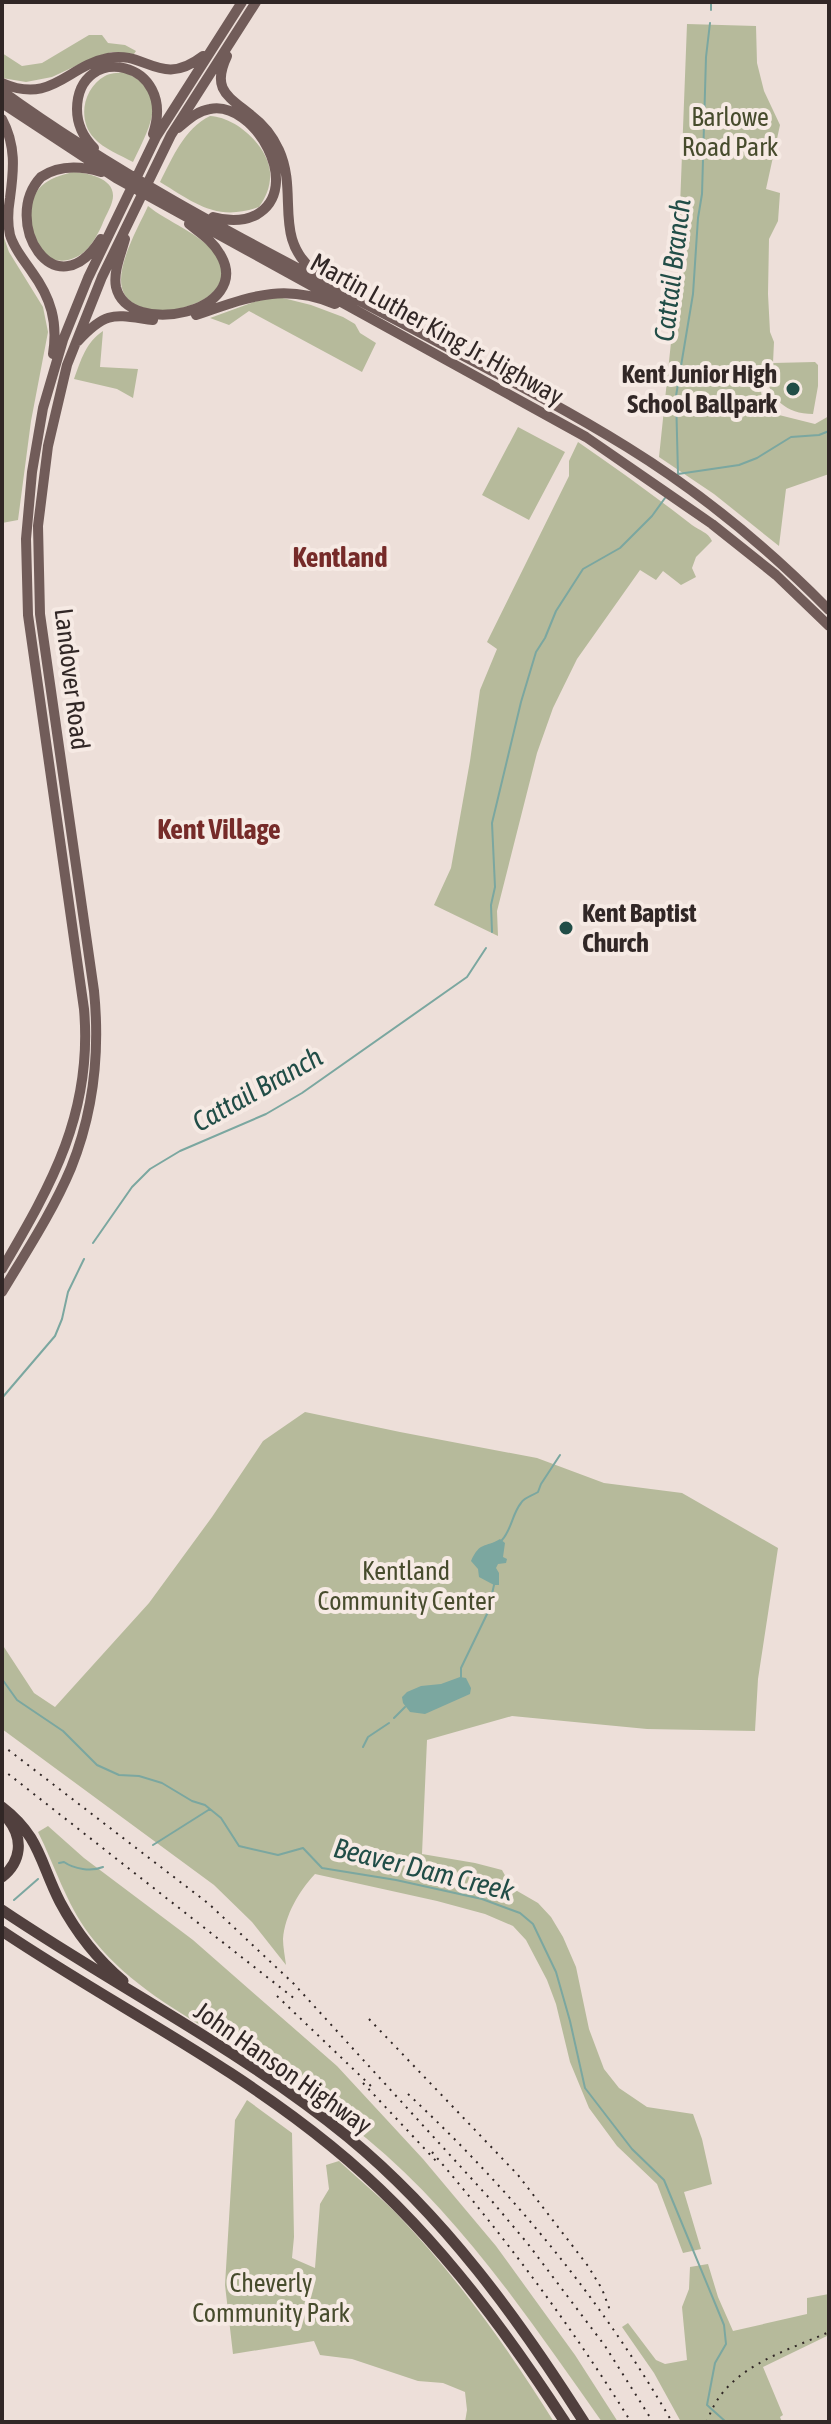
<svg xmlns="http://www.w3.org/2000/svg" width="831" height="2424" font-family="'Asap Condensed',sans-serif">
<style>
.green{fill:#b6ba9b}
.water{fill:#7ba7a0}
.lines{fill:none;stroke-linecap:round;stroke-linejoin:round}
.stream{stroke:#7ba7a0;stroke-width:2}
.primary{stroke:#715c59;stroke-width:10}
.highway{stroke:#51403e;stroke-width:11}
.rail{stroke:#312726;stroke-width:2;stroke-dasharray:2 6;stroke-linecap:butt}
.poi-dot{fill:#214d47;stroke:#f6eae4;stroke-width:3}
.labels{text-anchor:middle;stroke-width:8;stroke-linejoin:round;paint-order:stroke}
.park-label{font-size:26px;fill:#474c2d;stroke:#f6eae4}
.street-label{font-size:26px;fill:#312726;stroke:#f6eae4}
.poi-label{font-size:26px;font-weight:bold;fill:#312726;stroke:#f6eae4;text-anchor:end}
.water-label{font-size:28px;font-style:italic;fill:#214d47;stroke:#f6eae4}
.neighbourhood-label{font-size:28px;font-weight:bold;fill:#762b29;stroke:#f6eae4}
</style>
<rect width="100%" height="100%" fill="#eddfd9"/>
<path class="green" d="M687,24L756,26L757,63L764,91L780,125L766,189L780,193L778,221L769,239L768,294L770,332L774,342L773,363L815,362L818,365V386L813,414C786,414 771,399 765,374L760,379L763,411L815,424L829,416V474L786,489L779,546L714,494L659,457L677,285Z
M89,35H102L108,43L125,45L136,51L134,54L112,52L95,57L52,77L26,82L2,78V53L22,66L42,63Z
M124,72C172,92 149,128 133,162C120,155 104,149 94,138C77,120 83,88 105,76C110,73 117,73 124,72Z
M210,116C236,117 268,146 270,172C271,186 266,197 259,207C216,222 195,203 160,182C173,157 184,129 210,116Z
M73,172C89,173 119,179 112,202C110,209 105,217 102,225C96,238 88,253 74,258C63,263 54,260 43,257L24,224C35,191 36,181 73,172Z
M148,206C168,223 211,237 220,263C237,309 132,329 122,288C116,265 139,226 148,206Z
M2,232L9,252L43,307L48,332L31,421L18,520L2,523Z
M279,297L311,305L343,317L355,324L360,333L376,343L362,372L249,311L229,325L210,318L257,301Z
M103,331L100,367L138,369L133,398L117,389L74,379C81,360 86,342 103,331Z
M518,427L565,452L529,520L482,495Z
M578,442C617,469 655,496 692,525C700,531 708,532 712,541L696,557L692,568L696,577L681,585L663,571L656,580L640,570L577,659L553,708L537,753L497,911L498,936L434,905L451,868L470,761L480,690L497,649L487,642L569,476V461Z
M305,1412L400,1432L537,1458L604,1483L682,1493L778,1548L758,1679L755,1731L647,1729L512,1716L427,1740L422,1854L475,1863L502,1870L512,1888L538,1903L551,1917L563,1937L576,1967L589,2029L604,2069L619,2088L647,2107L693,2114L702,2139L712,2184L684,2192L701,2249L683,2253L657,2184L617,2146L589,2108L570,2062L556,2004L547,1980L526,1940L513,1926L485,1914L437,1901L315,1874C299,1891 285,1915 283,1939C283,1947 285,1957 286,1965L252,1922L214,1885L2,1729V1644L34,1693L55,1707L149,1603L212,1517L263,1441Z
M48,1826L84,1858L193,1940L337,2066L423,2159L496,2246L575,2355L618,2422H602C531,2322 462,2217 366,2138C334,2112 299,2084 264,2062C203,2025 133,1993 89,1934C66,1903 55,1866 38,1832Z
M247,2100L292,2133L294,2237L292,2258L315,2268L320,2204L329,2189L326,2165L339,2161C357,2178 377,2194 394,2211C456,2275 507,2347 554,2422H465L467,2410L465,2392L443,2383L418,2381L352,2359L320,2355L314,2341L233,2354L225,2285L235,2120Z
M708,2264L718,2297L733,2331L807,2314V2298L829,2294V2335L763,2367L783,2415L780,2417L782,2422H681L654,2373L622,2327L628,2323L656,2360L665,2364L687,2360L682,2307L689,2289L690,2267Z"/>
<path class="water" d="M500,1539L505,1543L503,1557L507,1559L506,1563L498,1564L496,1568L499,1573V1585H494L479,1577L478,1569L471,1561C480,1541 485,1548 500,1539Z
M460,1677L466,1678L471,1688L470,1694L425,1714L410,1712L403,1703L402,1697L407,1692L421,1686L441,1684Z"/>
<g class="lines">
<path class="stream" d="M711,10V2
M710,23L706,57L702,194L698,218L693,294L676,396L678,474L739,465L757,458L791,437L819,435L829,431
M492,932L491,905L495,887L492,823L521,702L536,652L545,638L556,611L583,569L620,548L652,516L665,498
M93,1243L132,1187L150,1169L180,1151L266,1114L302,1093L467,977L486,948
M2,1398L55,1336L62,1319L68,1292L84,1259
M502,1540C512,1529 512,1514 521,1503C525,1497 532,1496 538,1492L541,1484L560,1455
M461,1677V1668L488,1612L494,1585
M2,1679L17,1700L63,1731L97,1765L119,1775L139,1776L162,1783L192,1801L205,1805L221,1818L239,1846L278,1855L303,1848L322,1868L396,1880L482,1899L520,1913L533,1924L556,1972L570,2021L585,2088L632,2149L664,2180L724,2325L726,2344L715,2363L707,2405L726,2422
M394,1718L405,1707
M363,1747L368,1737L389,1723
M153,1845L210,1809
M59,1863L64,1862C74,1869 91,1872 103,1867
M14,1900L38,1879"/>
<path class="primary" d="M227,56C211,90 228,96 252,116C264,125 273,137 279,150C299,194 272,238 315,272
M2,83C52,105 67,66 108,58C146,50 160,89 203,56
M2,91C144,194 304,270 458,353C515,383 572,413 627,447C700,492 769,549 829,610
M2,103L116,178L586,437L712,524L776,575L829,626
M2,119C16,145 14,169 10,198C8,210 7,222 10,235C14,249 24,260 32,272C51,298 58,322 53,354
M178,128C188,120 197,111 210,109C254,100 305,188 256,215C242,222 227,221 213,217
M94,148C83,137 77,125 77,109C78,41 178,60 153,134
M101,239C55,312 0,221 41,177C59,165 81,166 101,172
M125,239C121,254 113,272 116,287C128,339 255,312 220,254C213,241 200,233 189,224
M196,315C248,298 281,282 335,304
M78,341C107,310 114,315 153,320
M2,1269C52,1184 93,1112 84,1009L28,615L26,539L32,472L43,408L63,340L88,278L156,137L242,2
M2,1292C26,1252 53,1211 71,1168C94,1111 100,1051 94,991L40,614L38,526L48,446L67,365L102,277L171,135L256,2"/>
<path class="highway" d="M2,1807C40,1836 40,1863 60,1902C76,1932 97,1959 123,1981
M2,1877C21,1862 24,1839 8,1819
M2,1910C116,1987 242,2050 348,2137C444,2216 518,2318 584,2422
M2,1931C111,2004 230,2063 331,2146C426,2223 499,2320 565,2422"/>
<path class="rail" d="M2,1745L209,1904L294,1984L491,2200L528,2244L605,2346L653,2422
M2,1769L295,1999
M277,1996L372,2087
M369,2019L518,2175L588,2266L602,2289L611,2313
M363,2083L437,2162
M408,2094C512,2191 601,2299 672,2422
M432,2152C505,2237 572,2327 631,2422
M707,2422C724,2368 782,2353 829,2332"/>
</g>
<g class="poi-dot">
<circle cx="793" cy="389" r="8"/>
<circle cx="566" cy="928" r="8"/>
</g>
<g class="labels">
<g class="park-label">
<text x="730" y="126">Barlowe<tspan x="730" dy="30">Road Park</tspan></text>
<text x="406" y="1580">Kentland<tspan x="406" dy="30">Community Center</tspan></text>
<text x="271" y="2292">Cheverly<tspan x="271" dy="30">Community Park</tspan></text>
</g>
<g class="street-label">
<text transform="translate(437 329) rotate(29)" y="9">Martin Luther King Jr. Highway</text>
<text transform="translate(72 679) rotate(83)" y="9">Landover Road</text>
<text transform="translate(283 2068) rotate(35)" y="9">John Hanson Highway</text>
</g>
<g class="poi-label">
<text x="777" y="383">Kent Junior High<tspan x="777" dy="30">School Ballpark</tspan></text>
<text x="582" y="922" text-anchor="start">Kent Baptist<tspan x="582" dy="30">Church</tspan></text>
</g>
<g class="water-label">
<text transform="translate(672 270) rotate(-83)" y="10">Cattail Branch</text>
<text transform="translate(257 1089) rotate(-29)" y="10">Cattail Branch</text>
<text transform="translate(424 1869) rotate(14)" y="10">Beaver Dam Creek</text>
</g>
<g class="neighbourhood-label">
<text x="340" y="567">Kentland</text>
<text x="219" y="839">Kent Village</text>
</g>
</g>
<rect width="831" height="2424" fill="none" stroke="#312726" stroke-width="8"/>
</svg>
